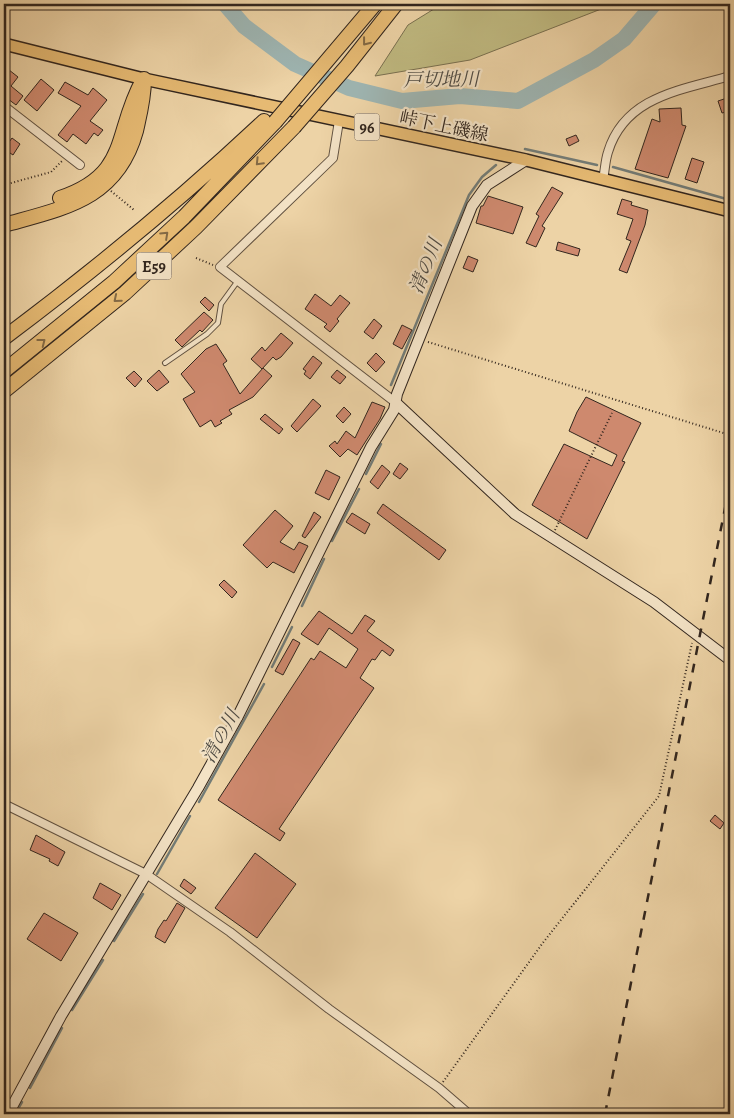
<svg xmlns="http://www.w3.org/2000/svg" width="734" height="1118" font-family="Alegreya,'Noto Serif JP',serif">
<style>
.green{fill:#c0ba81;stroke:#797050}
.lines{fill:none;stroke-linecap:round;stroke-linejoin:round}
.stream{stroke:#737c77;stroke-width:2.5}
.river{stroke:#9eb5b2;stroke-width:16}
.building{fill:#ce896e;stroke:#32261e}
.lane-casing{stroke:#615140;stroke-width:6}
.street-casing{stroke:#615140;stroke-width:10}
.secondary-casing{stroke:#32261e;stroke-width:12}
.primary-casing{stroke:#32261e;stroke-width:14}
.highway-casing{stroke:#32261e;stroke-width:16}
.path{stroke:#32261e;stroke-width:2;stroke-dasharray:1 2.5;stroke-linecap:butt}
.lane{stroke:#f3e2c5;stroke-width:4}
.street{stroke:#f3e2c5;stroke-width:8}
.secondary{stroke:#f3e2c5;stroke-width:10}
.primary{stroke:#e6ba73;stroke-width:11}
.highway{stroke:#e6ba73;stroke-width:14}
.rail{stroke:#32261e;stroke-width:2.5;stroke-dasharray:9 9;stroke-linecap:butt}
.highway-bridge-casing{stroke:#32261e;stroke-width:16;stroke-linecap:butt}
.highway-bridge{stroke:#e6ba73;stroke-width:14}
.oneway{stroke:#836944}
.labels{text-anchor:middle;stroke-width:4.5;stroke-linejoin:round;paint-order:stroke}
.shield{fill:#f3e2c5;stroke:#6c5e50;stroke-width:1}
.shield-label{font-size:16px;font-weight:bold;fill:#32261e}
.street-label{font-size:18px;fill:#32261e;stroke:#f3e2c5}
.water-label{font-size:19px;font-style:italic;fill:#4d4a43;stroke:#f3e2c5}
</style>
<rect width="100%" height="100%" fill="#edd3a6"/>
<filter id="stains"><feTurbulence type="fractalNoise" baseFrequency=".004" numOctaves="4"/><feColorMatrix values="0 0 0 0 .2 0 0 0 0 .09 0 0 0 0 .02 0 0 0 .5 -.17"/></filter>
<radialGradient id="worn" r=".72"><stop offset=".6" stop-color="#630" stop-opacity="0"/><stop offset="1" stop-color="#630" stop-opacity=".3"/></radialGradient>
<path class="green" d="M442,4H614L470,60L375,76L408,25Z"/>
<g class="lines">
<path class="stream" d="M525,149L597,165
M613,167L730,200
M391,385L469,195L482,177L496,165
M366,474L381,444
M332,541L359,489
M302,606L324,559
M272,667L292,627
M199,802L264,684
M157,874L190,816
M114,941L143,894
M72,1010L103,960
M30,1088L62,1028
M15,1114L22,1102"/>
<path class="river" d="M225,4L244,26L295,64L349,88L402,101L460,96L518,101L594,60L624,39L654,4"/>
</g>
<path class="building" d="M4,66L18,77L11,86L23,96L16,105L4,96Z
M41,79L54,90L37,111L24,100Z
M65,82L88,95L93,88L107,100L90,121L103,130L98,136L94,133L86,144L73,134L67,142L58,135L81,106L58,93Z
M730,97V111L722,113L718,101Z
M681,108L682,125L686,126L668,178L635,169L652,119L660,122L659,109Z
M576,135L579,141L569,146L566,139Z
M12,138L20,144L13,155L4,149Z
M692,158L704,162L697,183L685,179Z
M552,187L563,193L542,226L545,228L536,247L526,243L539,216L536,214Z
M488,196L523,207L513,234L476,223L481,206H483Z
M622,199L632,202L631,205L648,210L645,225L627,273L619,270L631,241L626,239L633,219L617,214Z
M558,242L580,249L578,256L556,250Z
M468,256L478,260L473,272L463,268Z
M315,294L331,306L340,295L350,303L337,319L339,321L330,332L324,327L327,324L305,309Z
M205,297L214,305L209,311L200,302Z
M204,312L213,320L202,332L200,330L182,347L175,340Z
M374,319L382,326L373,339L364,332Z
M402,325L412,330L402,349L393,344Z
M281,333L293,343L281,357L276,360L273,357L262,369L251,359L262,347L265,351Z
M216,344L227,361L223,364L240,394L263,368L272,376L253,397L229,410L232,414L220,421L222,423L215,427L211,420L200,427L183,399L195,392L181,374L206,349Z
M376,353L385,362L376,372L367,363Z
M313,356L322,363L310,379L304,374L306,371L303,369Z
M159,370L169,382L157,391L147,381Z
M337,370L346,377L340,384L331,377Z
M134,371L142,379L135,387L126,378Z
M586,397L641,423L622,461L625,462L587,539L532,505L564,444L612,466L617,455L569,431L577,412Z
M313,399L321,406L297,432L291,426Z
M372,402L385,407L380,419L357,455L348,449L340,457L329,446L335,441L337,444L346,431L355,438Z
M344,407L351,414L343,423L336,416Z
M265,414L283,429L279,434L260,419Z
M400,463L408,469L400,479L393,474Z
M382,465L390,472L378,489L370,482Z
M326,470L340,477L329,500L315,493Z
M383,504L446,550L439,560L377,513Z
M275,510L293,526L280,542L294,550L299,542L308,546L294,573L273,562L267,568L243,545Z
M314,512L321,517L305,538L302,536Z
M352,513L370,524L365,534L346,522Z
M224,580L237,592L232,598L219,585Z
M319,611L352,634L365,615L375,621L367,631L394,650L390,656L382,650L375,660L372,659L360,678L374,688L279,829L285,833L280,841L218,800L311,658L314,660L320,651L346,668L358,649L329,628L318,645L301,634Z
M293,639L300,643L283,675L275,671Z
M715,815L724,823L720,829L710,821Z
M36,835L65,852L58,866L49,861L50,859L30,850Z
M255,853L296,884L257,938L215,908Z
M184,879L196,888L191,894L180,886Z
M100,883L121,895L112,910L93,898Z
M177,903L185,908L165,943L155,937L158,929L164,920L166,921Z
M44,913L78,933L61,961L27,939Z"/>
<g class="lines">
<g class="lane-casing">
<path id="lane" d="M165,363L207,334L218,323L221,304L237,282"/>
</g>
<g class="street-casing">
<path id="street" d="M4,106L80,165
M339,121L333,158L220,267L395,402
M603,179C605,171 605,161 608,152C625,96 682,90 730,76
M4,804L146,874L230,932L329,1009L439,1088L469,1114"/>
</g>
<g class="secondary-casing">
<path id="secondary" d="M395,402L515,514L654,602L730,660
M8,1114L61,1016L198,788L238,716L371,447L394,410L397,394L472,206L487,185L526,160"/>
</g>
<g class="primary-casing">
<path id="primary" d="M4,44L144,79L526,160L730,211"/>
</g>
<g class="highway-casing">
<path id="highway" d="M60,198C131,174 113,134 143,80
M4,225C64,208 117,200 136,131C140,113 144,98 144,79
M4,338C96,269 180,200 264,121
M4,371L114,282L184,217L275,122
M4,391L125,293L196,227L294,127"/>
</g>
<path class="path" d="M4,185L51,172L62,161
M111,191L134,210
M196,258L213,265
M428,342L730,435
M555,530L612,413
M443,1082L542,944L659,796L692,643"/>
<use href="#lane" class="lane"/>
<use href="#street" class="street"/>
<use href="#secondary" class="secondary"/>
<use href="#primary" class="primary"/>
<use href="#highway" class="highway"/>
<path class="rail" d="M605,1114L730,483"/>
<g class="highway-bridge-casing">
<path id="highway-bridge" d="M275,122L375,4
M294,127L347,66L396,4"/>
</g>
<use href="#highway-bridge" class="highway-bridge"/>
</g>
<defs><path id="oneway-chevron" d="M-2-3.5L2.5 0L-2 3.5" fill="none" stroke-width="1.6" stroke-linecap="round" stroke-linejoin="round" transform="scale(1.25)"/></defs>
<g class="oneway">
<use href="#oneway-chevron" transform="translate(366 42) rotate(128)"/>
<use href="#oneway-chevron" transform="translate(259 162) rotate(134)"/>
<use href="#oneway-chevron" transform="translate(165 235) rotate(-43)"/>
<use href="#oneway-chevron" transform="translate(117 299) rotate(140)"/>
<use href="#oneway-chevron" transform="translate(42 342) rotate(-38)"/>
</g>
<g class="labels">
<g class="shield">
<rect x="354.5" y="113.5" width="25" height="27" rx="4"/>
<rect x="136.5" y="252.5" width="35" height="27" rx="4"/>
</g>
<g class="shield-label">
<text x="367" y="133">96</text>
<text x="154" y="272">E59</text>
</g>
<g class="street-label">
<text transform="translate(444 126) rotate(12)" y="6">峠下上磯線</text>
</g>
<g class="water-label">
<text transform="translate(441 79) rotate(-1)" y="7">戸切地川</text>
<text transform="translate(425 266) rotate(-68)" y="7">清の川</text>
<text transform="translate(220 736) rotate(-61)" y="7">清の川</text>
</g>
</g>
<rect width="734" height="1118" fill="none" stroke="#edd3a6" stroke-width="20"/>
<rect x="5" y="5" width="724" height="1108" fill="none" stroke="#32261e" stroke-width="2.5"/>
<rect x="10" y="10" width="714" height="1098" fill="none" stroke="#32261e"/>
<rect width="100%" height="100%" filter="url(#stains)"/>
<rect width="100%" height="100%" fill="url(#worn)"/>
</svg>
